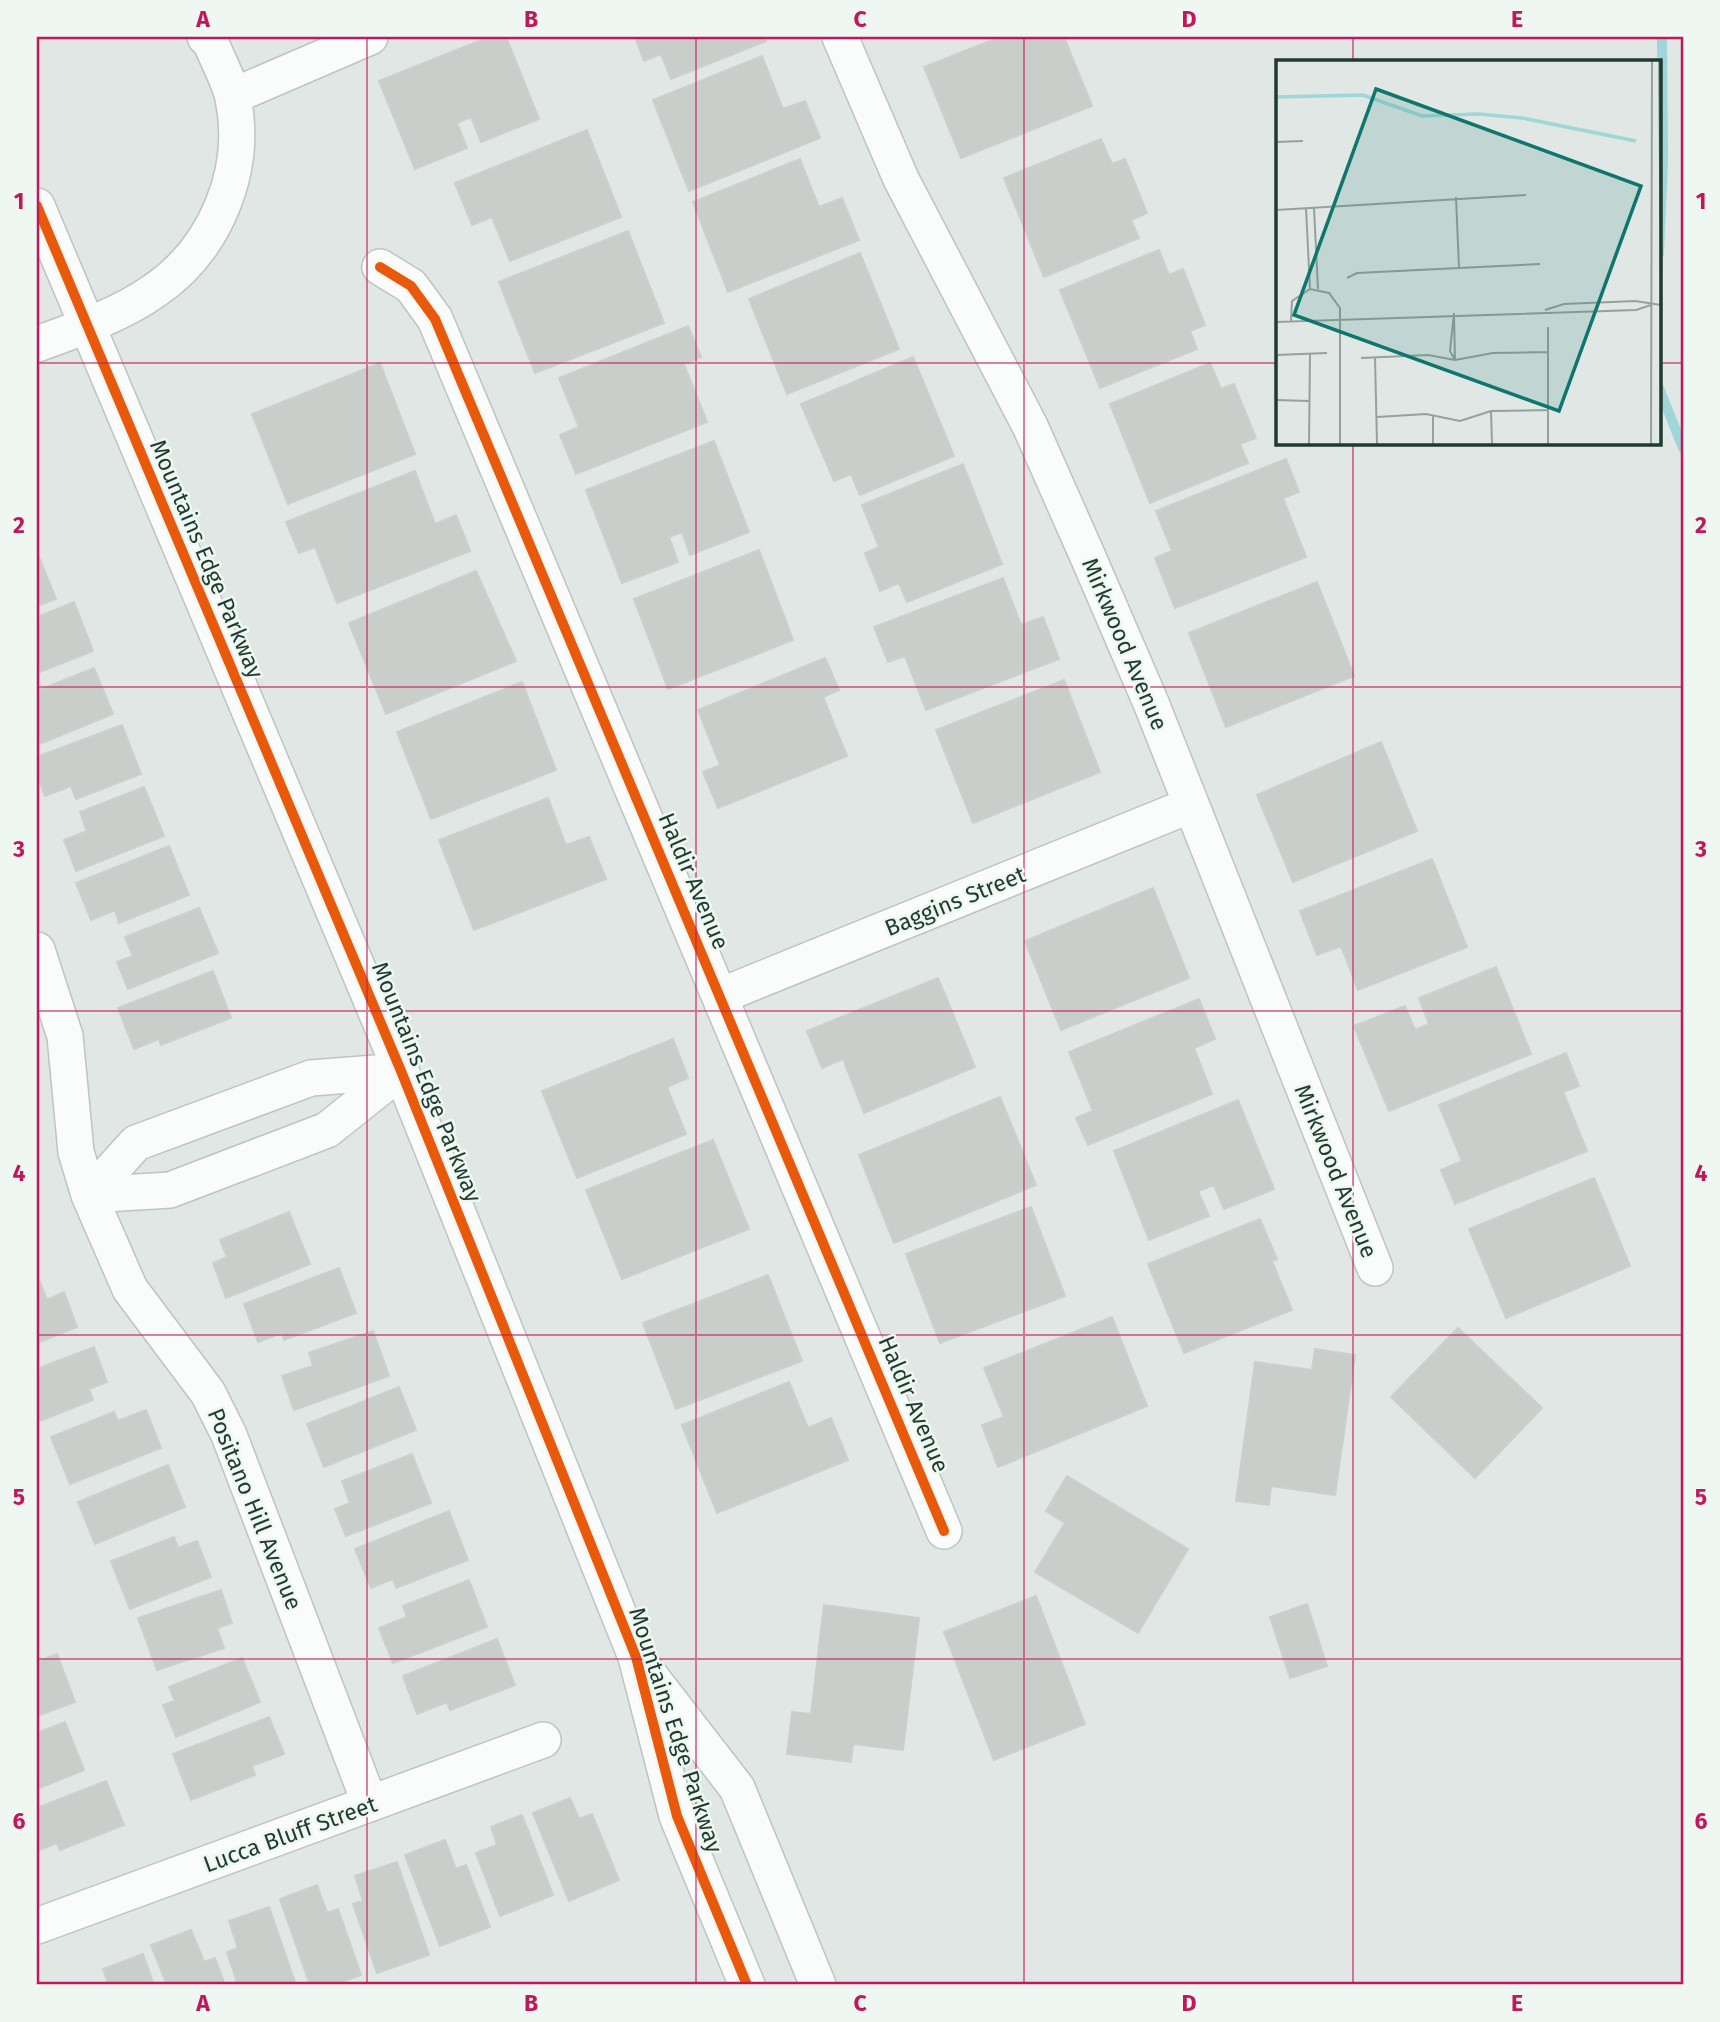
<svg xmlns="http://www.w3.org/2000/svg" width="1720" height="2022" font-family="'Fira Sans',sans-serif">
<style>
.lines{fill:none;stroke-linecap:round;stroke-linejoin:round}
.stream{stroke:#9fd6d7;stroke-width:10}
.building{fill:#c9cecb;stroke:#cad0cd;stroke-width:2}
.minor-casing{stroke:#bec4c1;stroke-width:38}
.minor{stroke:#fafbfb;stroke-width:35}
.cycleway-casing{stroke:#eff7f2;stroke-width:15}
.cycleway{stroke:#e8590c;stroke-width:10}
.grid{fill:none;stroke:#c2185b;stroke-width:2;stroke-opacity:0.55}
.labels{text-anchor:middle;stroke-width:5;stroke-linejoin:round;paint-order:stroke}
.street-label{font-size:23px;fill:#1f3b31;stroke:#eff7f2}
.inset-river{fill:none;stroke:#9fd6d7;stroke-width:3.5}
.inset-road{fill:none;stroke:#93a29c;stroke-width:2}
.view{fill:#0f766e;fill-opacity:0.15;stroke:#0f766e;stroke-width:3.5}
.inset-edge{fill:none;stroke:#1f3b31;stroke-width:3.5}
.neatline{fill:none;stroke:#c2185b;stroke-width:2.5}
.grid-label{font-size:23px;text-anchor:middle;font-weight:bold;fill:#c2185b}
</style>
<rect width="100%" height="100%" fill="#e1e7e4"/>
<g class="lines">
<path class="stream" d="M1659,254L1663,161L1662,37
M1659,388L1683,448"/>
</g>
<path class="building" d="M489,37H506L539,119L481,142L471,117L457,123L467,148L415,169L379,81Z
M635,37H764L766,41L671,79L661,54L644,61Z
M1000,37H1064L1092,106L961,158L924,67Z
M762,56L783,109L805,101L820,138L689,191L653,100Z
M587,130L621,217L510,261L492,217L472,225L455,183Z
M1101,139L1112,164L1125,159L1147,213L1131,220L1139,238L1044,277L1004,178Z
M800,159L819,207L842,198L859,240L728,292L693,202Z
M628,231L664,323L535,373L499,282Z
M1159,250L1169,275L1183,269L1205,325L1190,331L1197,349L1100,388L1060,290Z
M860,253L899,349L787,394L749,299Z
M688,326L701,357L684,364L707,422L576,474L560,435L579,427L559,378Z
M913,357L954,456L860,495L851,474L834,481L801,404Z
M380,363L415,454L288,504L252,414Z
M1210,363L1221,389L1234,384L1256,438L1240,444L1248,463L1150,503L1110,404Z
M714,441L749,532L690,555L682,532L669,537L678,562L622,583L586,490Z
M1286,459L1299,492L1283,498L1306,557L1175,608L1155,558L1172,551L1156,511Z
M963,464L1002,564L907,602L899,583L880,591L865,553L879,547L862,505Z
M415,471L435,524L456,515L470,551L337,603L315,547L299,553L286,522Z
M759,550L793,640L668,689L634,599Z
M37,552L56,599L37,606Z
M476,571L516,661L386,714L349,623Z
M1003,578L1021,625L1043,617L1059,659L926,710L905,656L888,662L874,627Z
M1317,582L1354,676L1226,727L1189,633Z
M74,602L93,651L37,673V617Z
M825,658L839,690L823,697L847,756L718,808L703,772L720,765L698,710Z
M94,668L113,714L37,745V691Z
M1064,680L1100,772L973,823L936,730Z
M522,682L556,770L431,819L397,732Z
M122,725L141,774L76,799L71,786L45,796L37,775V757Z
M1381,742L1417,831L1293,882L1257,795Z
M144,787L164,836L76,871L64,840L87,831L80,812Z
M548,798L566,845L589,837L606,879L474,930L439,840Z
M169,846L189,895L119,923L115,910L91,920L76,883Z
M1432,859L1467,947L1358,990L1341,946L1317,955L1300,911Z
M1153,888L1189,978L1061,1030L1025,941Z
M199,908L218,953L128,989L117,962L133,956L125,937Z
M1496,967L1531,1054L1389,1111L1354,1026L1405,1006L1415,1030L1429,1024L1419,998Z
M213,971L231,1018L161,1045L159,1039L134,1049L118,1008Z
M938,978L975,1067L864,1113L843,1059L822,1068L807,1031Z
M1199,999L1215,1039L1194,1048L1212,1094L1088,1145L1076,1118L1093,1111L1069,1052Z
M673,1039L688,1078L667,1087L686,1134L577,1178L542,1091Z
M1566,1053L1579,1086L1563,1092L1587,1151L1455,1204L1441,1170L1462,1161L1439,1105Z
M1000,1097L1036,1185L894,1243L859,1155Z
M1238,1100L1274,1189L1224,1209L1214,1185L1198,1191L1209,1216L1149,1240L1114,1151Z
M713,1140L749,1229L622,1279L586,1190Z
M1594,1178L1630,1266L1506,1318L1469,1229Z
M1031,1207L1065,1296L940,1343L906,1254Z
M289,1212L310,1264L226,1298L213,1263L227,1257L220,1240Z
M1260,1219L1277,1259L1272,1261L1292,1310L1184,1353L1148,1264Z
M339,1268L356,1313L284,1340L282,1333L258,1342L244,1304Z
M768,1275L802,1361L676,1409L643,1323Z
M40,1282L47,1300L64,1292L77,1327L37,1343V1283Z
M1112,1317L1147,1406L998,1467L982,1425L1004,1417L984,1368Z
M1458,1328L1542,1408L1475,1478L1391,1397Z
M373,1331L389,1376L294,1410L282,1376L313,1366L309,1353Z
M94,1347L107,1382L89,1389L93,1400L37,1422V1369Z
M1315,1349L1355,1355L1335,1495L1271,1486L1269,1505L1236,1501L1255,1362L1312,1370Z
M789,1382L808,1428L831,1418L848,1460L717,1513L682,1425Z
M399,1387L416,1430L324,1467L307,1424Z
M146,1410L161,1448L70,1484L51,1437L114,1412L118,1421Z
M412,1454L431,1503L346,1536L335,1509L350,1503L342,1481Z
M168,1465L185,1507L95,1544L78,1502Z
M1067,1476L1188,1549L1138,1633L1035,1572L1065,1523L1046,1511Z
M449,1511L468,1560L396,1588L393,1579L371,1588L355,1549Z
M174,1537L178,1548L197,1541L211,1577L130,1609L111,1561Z
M469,1580L487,1627L393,1663L379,1628L407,1617L403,1606Z
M221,1590L232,1623L217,1628L224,1648L157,1670L138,1618Z
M1036,1596L1085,1724L994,1760L944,1632Z
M1307,1604L1327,1666L1290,1678L1270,1617Z
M824,1605L919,1618L903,1750L853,1744L851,1762L787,1754L792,1712L811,1714Z
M497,1639L515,1685L450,1710L447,1702L417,1714L403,1676Z
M57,1654L75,1702L37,1716V1662Z
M242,1658L260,1702L176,1737L163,1705L175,1701L169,1687Z
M269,1717L284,1754L252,1766L255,1775L191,1800L173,1754Z
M65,1722L84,1770L37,1789V1733Z
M106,1781L124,1825L60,1850L57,1843L37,1851V1808Z
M570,1798L579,1819L592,1814L619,1880L569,1901L533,1813Z
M522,1815L553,1895L500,1916L476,1853L497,1845L491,1827Z
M445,1840L456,1869L466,1865L490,1927L440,1946L405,1855Z
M397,1862L429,1955L377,1973L353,1904L363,1901L355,1876Z
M317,1885L327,1913L338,1909L361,1975L333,1985H310L280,1899Z
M269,1907L296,1985H238L227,1952L238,1948L229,1921Z
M191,1930L204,1962L215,1958L225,1985H167L151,1945Z
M143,1954L154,1985H109L103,1969Z"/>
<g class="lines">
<g class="minor-casing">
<path id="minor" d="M840,37L901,179L1030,426L1088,557L1151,703L1375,1268
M233,96L370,37
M37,206L401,1071L636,1657L677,1816L747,1985
M380,267L411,286L435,319L944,1531
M37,344C76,330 120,315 154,291C216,249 248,170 233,98C229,80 218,61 211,43L205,37
M37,950L65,1036L76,1152L89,1195L130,1289L208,1393L229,1435L370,1804
M720,996L1191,805
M89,1195L136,1143L311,1078L401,1071
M89,1195L170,1190L327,1130L401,1071
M644,1668L737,1788L818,1985
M37,1926L543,1740"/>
</g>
<use href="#minor" class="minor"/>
<g class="cycleway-casing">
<path id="cycleway" d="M37,206L401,1071L636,1657L677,1816L747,1985
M380,267L411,286L435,319L944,1531"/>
</g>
<use href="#cycleway" class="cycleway"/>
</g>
<path class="grid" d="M367,37V1985M696,37V1985M1024,37V1985M1353,37V61M37,363H1277M1659,363H1683M1353,443V1985M37,687H1683M37,1011H1683M37,1335H1683M37,1659H1683"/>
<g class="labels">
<g class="street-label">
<text transform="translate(207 559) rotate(67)" y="8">Mountains Edge Parkway</text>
<text transform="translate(1125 644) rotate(67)" y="8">Mirkwood Avenue</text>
<text transform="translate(694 881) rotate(67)" y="8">Haldir Avenue</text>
<text transform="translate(955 901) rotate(-22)" y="8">Baggins Street</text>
<text transform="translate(427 1082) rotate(68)" y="8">Mountains Edge Parkway</text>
<text transform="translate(1336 1171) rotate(68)" y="8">Mirkwood Avenue</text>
<text transform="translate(914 1404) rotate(67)" y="8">Haldir Avenue</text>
<text transform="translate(255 1509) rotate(68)" y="8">Positano Hill Avenue</text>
<text transform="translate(676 1730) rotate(72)" y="8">Mountains Edge Parkway</text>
<text transform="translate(290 1834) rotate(-20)" y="8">Lucca Bluff Street</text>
</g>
</g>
<g transform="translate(1276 60)">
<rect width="385" height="385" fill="#e1e7e4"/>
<path class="inset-river" d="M0,37L87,35L146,56L203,54L246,58L360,81"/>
<path class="inset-road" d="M383,1L385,228M0,82L27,81M180,137L183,208M30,148L34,229M38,148L42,229M0,150L250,135M71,218L81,213L264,204M269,250L288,244L359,241L385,245M178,253L174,291L179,300M178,255L179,300M15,261L16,241L34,229L53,233L64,248V384M0,262L360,250L375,245M0,295L51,293M99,297L101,384M85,298L152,295L179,300L217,293L272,292M0,340L33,341M215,351L216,384M157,355V384M101,357L150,354L184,361L215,351L272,350M33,384L34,293M272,384V267M375,384L376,1"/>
<path class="view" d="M100,29L365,126L283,351L18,255Z"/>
<rect width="385" height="385" class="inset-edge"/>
</g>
<rect width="1720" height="2022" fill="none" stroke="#eff7f2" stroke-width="77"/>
<rect x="38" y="38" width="1644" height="1945" class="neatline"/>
<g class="grid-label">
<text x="203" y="27">A</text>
<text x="531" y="27">B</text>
<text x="860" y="27">C</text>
<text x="1189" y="27">D</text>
<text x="1517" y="27">E</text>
<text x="19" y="209">1</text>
<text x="1701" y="209">1</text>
<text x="19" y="533">2</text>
<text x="1701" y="533">2</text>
<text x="19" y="857">3</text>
<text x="1701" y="857">3</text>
<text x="19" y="1181">4</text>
<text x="1701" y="1181">4</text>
<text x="19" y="1505">5</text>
<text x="1701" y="1505">5</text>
<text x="19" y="1829">6</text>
<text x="1701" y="1829">6</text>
<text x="203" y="2011">A</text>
<text x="531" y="2011">B</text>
<text x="860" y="2011">C</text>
<text x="1189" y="2011">D</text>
<text x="1517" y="2011">E</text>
</g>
</svg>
